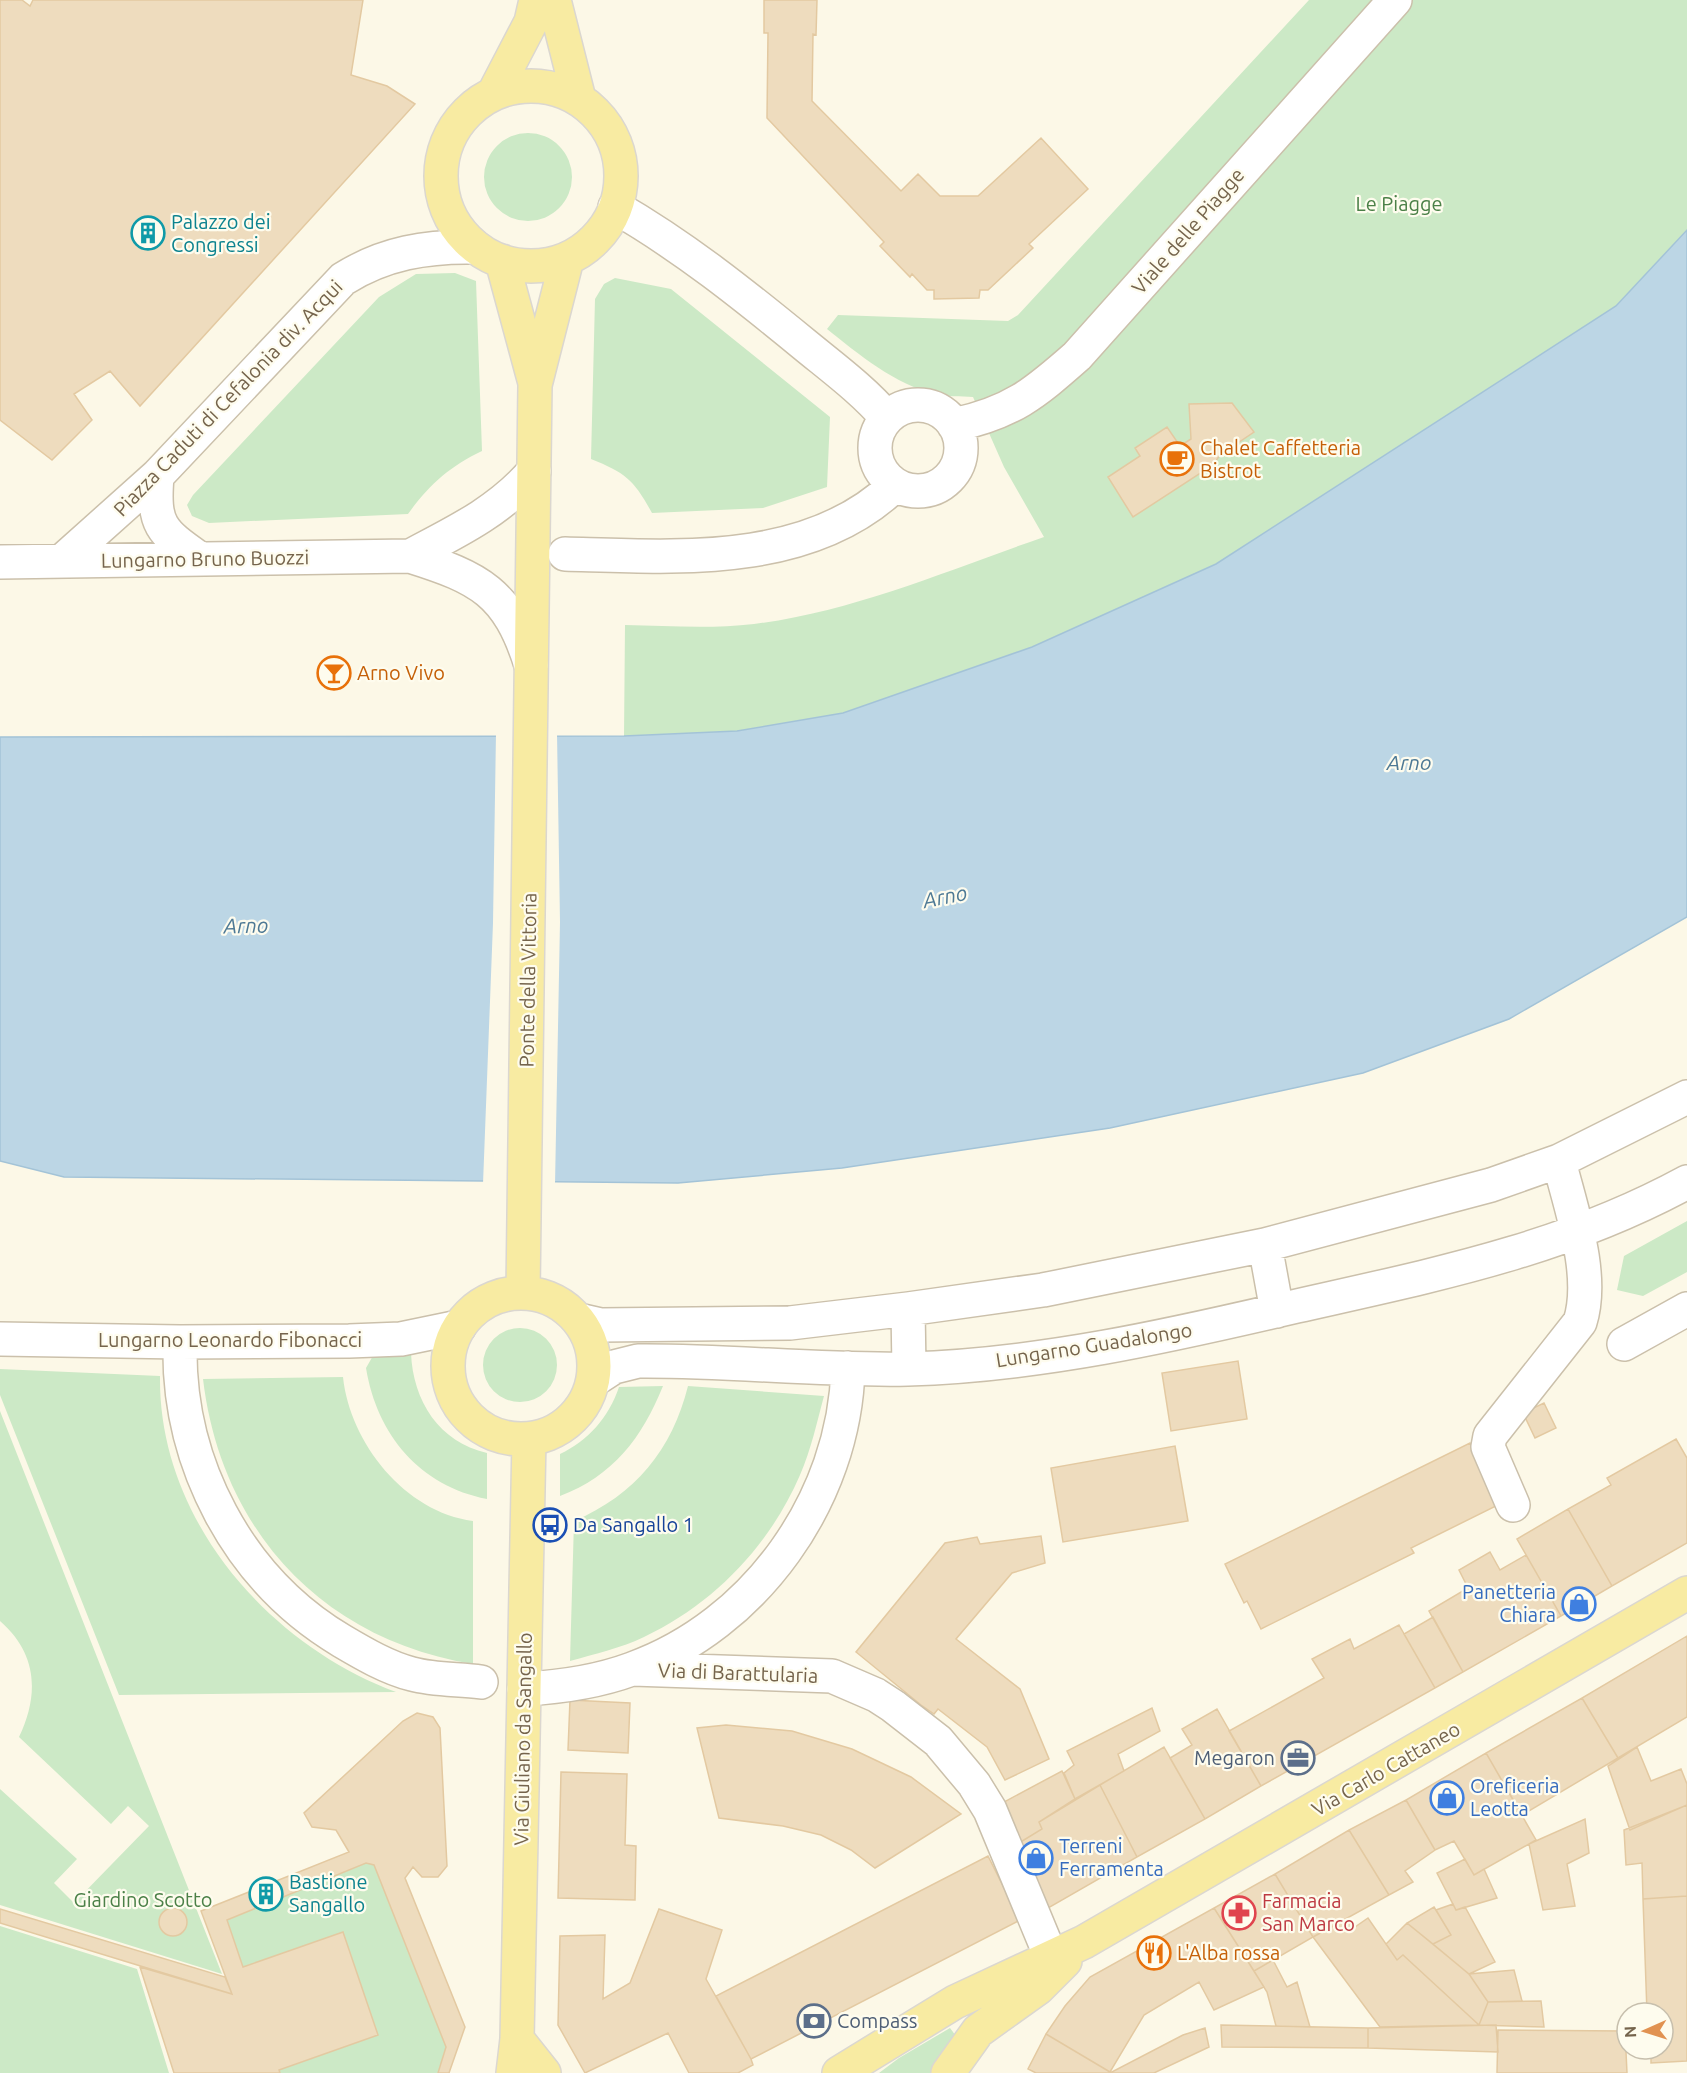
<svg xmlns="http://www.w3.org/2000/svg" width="1687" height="2073" font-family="Ubuntu,sans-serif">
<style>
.green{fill:#cce9c6}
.water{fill:#bcd6e5;stroke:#a3c3d7;stroke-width:1.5}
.pier{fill:#fcf8e7}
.building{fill:#eedcbe;stroke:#e3c9a1;stroke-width:1.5}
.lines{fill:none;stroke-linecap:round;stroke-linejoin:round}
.minor-casing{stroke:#cbc0ab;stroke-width:36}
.major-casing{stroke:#dbd7d0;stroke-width:36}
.minor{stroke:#fff;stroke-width:33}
.major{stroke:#f8eba2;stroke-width:33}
.labels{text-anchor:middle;stroke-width:4.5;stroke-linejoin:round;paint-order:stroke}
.park-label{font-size:20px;fill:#4b8047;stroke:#fefcee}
.culture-label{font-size:20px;fill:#0d838f;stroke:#fefcee;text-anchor:start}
.street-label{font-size:20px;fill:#75644c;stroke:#fefcee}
.food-label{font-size:20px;fill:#c56008;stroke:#fefcee;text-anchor:start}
.transit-label{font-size:20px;fill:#164399;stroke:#fefcee;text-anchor:start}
.shop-label{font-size:20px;fill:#366cbe;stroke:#fefcee;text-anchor:start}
.service-label{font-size:20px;fill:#4e5e75;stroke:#fefcee;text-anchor:end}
.health-label{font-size:20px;fill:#be3a42;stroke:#fefcee;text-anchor:start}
.water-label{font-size:21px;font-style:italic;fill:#4d7995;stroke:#fefcee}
</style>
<rect width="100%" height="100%" fill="#fcf8e7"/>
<path class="green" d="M1309,0H1687V230L1616,306L1216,564L1032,647L843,713L737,731L624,736L625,625C668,626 712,629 754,624C855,611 948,570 1044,537L1004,467L973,397C961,396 947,397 935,394C896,385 858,354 827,329L838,315L1008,321L1018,315Z
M484 177a44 44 0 1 1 88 0a44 44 0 1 1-88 0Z
M455,273L476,281L482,451C450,466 429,485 408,514L209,523L192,516L187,505L193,495L379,297L416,274Z
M615,278L671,289L830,417L827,487L763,508L652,513C634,480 626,473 591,459L595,299L604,284Z
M1687,1221V1272L1643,1296L1617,1290L1624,1256Z
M483 1365a37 37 0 1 1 74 0a37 37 0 1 1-74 0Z
M411,1353C413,1401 439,1442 487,1453V1499C420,1486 377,1435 366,1368L374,1354Z
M0,1369L160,1376C158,1518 267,1644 396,1692L119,1695L0,1395Z
M343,1377C350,1443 405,1512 473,1521V1664C322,1640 221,1530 203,1379Z
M663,1386C642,1438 613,1476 560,1496V1454C588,1441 609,1417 619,1387Z
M688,1386L824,1396C817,1422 811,1450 800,1475C770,1545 714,1604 644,1637C621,1648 595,1654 570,1661L574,1521C635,1495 672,1450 688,1386Z
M0,1411L222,1974L0,1905V1789L77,1859L54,1883L74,1903L149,1826L128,1806L111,1824L19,1737C39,1695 38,1654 0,1621Z
M366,1863L374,1865L446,2047L438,2073H280L279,2070L378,2035L343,1933L243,1967L227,1920Z
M0,1926L137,1969L169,2073H0Z
M950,2028L956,2036L932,2073H879L899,2058Z"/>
<path class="water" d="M1687,230V917L1509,1019L1363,1073L1110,1128L842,1168L678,1183L64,1177L0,1161V737L624,736L737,731L843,713L1032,647L1216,564L1616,306Z"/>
<path class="pier" d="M496,733H557L560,922L555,1185L483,1184L493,923Z"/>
<path class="building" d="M0,0H22L30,6L33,0H363L351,75L387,86L415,104L140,406L110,371L74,394L92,420L52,460L0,420Z
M764,0H817L816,35L813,34L812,101L901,191L918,174L940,196H978L1041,138L1088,189L1029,244L1033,248L988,290H980L979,298L934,299V290H927L912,274L910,277L880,246L884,242L767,118L768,33H764Z
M1232,403L1254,432L1220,455L1213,465L1133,517L1108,477L1140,456L1135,448L1167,427L1180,446L1191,439L1189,404Z
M1238,1361L1247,1419L1171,1431L1162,1373Z
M1544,1403L1556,1428L1535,1438L1523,1413Z
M1676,1439L1687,1458V1543L1612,1586L1568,1509L1611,1485L1607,1478Z
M1470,1443L1500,1504L1411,1548L1414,1553L1261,1629L1247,1601L1244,1603L1225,1564Z
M1175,1446L1188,1521L1063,1542L1051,1468Z
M1568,1509L1612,1586L1561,1616L1517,1539Z
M1041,1536L1045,1563L1012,1573L956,1639L1020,1689L1049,1759L1005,1780L987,1747L938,1709L934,1714L921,1705L856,1652L945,1543L977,1537L980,1544Z
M1490,1552L1500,1570L1526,1555L1561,1616L1463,1672L1429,1611L1468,1588L1459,1570Z
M1433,1617L1463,1672L1435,1688L1404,1634Z
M1399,1625L1435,1688L1261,1786L1229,1731L1324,1678L1312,1659L1350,1639L1354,1649Z
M1687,1636V1717L1618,1758L1582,1698Z
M1582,1698L1618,1758L1522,1815L1486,1753Z
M570,1700L630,1703L628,1753L568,1750Z
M1152,1708L1160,1731L1118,1754L1124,1771L1075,1799L1064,1773L1074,1765L1067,1751Z
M1217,1709L1261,1786L1205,1819L1170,1758L1192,1745L1182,1729Z
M417,1713L433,1717L440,1728L447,1866L438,1877H422L413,1867L405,1878L465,2027L449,2073H438L446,2047L374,1865L366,1863L227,1920L243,1967L343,1932L378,2035L279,2070L280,2073H174L140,1967L232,1994L201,1911L349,1852L336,1830L312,1827L304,1813L403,1721Z
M726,1725L792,1731L852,1749L911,1777L961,1814L875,1868L851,1850L821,1835L783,1826L719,1818L697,1728Z
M1164,1747L1205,1819L1137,1857L1100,1785Z
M1637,1747L1651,1781L1681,1769L1687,1784V1805L1630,1830L1608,1766Z
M1486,1753L1536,1840L1474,1875L1454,1841L1435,1850L1406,1800Z
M1062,1771L1075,1799L1039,1822L1042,1829L1019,1843L1004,1802Z
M561,1772L627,1774L625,1845L636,1846L635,1900L558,1898Z
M1100,1785L1137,1857L1043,1911L1019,1843L1042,1829L1039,1822Z
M1406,1800L1435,1850L1405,1871L1413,1882L1389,1895L1349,1830Z
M1687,1805V1896L1643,1899L1642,1863L1626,1865L1624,1830Z
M1585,1819L1589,1853L1567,1864L1575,1906L1543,1910L1529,1844Z
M1349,1830L1389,1895L1313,1937L1275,1874Z
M988,1856L1020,1920L751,2059L716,1996Z
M1465,1859L1474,1875L1484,1869L1497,1898L1456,1910L1437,1873Z
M1275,1874L1313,1937L1254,1971L1214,1908Z
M1687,1896V2061L1651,2063V2049H1663V2013H1647L1643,1899Z
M1453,1904L1456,1910L1465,1907L1495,1962L1469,1974L1433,1944L1451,1935L1436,1910Z
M1434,1907L1451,1935L1433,1944L1407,1923Z
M159 1922a14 14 0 1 1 28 0a14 14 0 1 1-28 0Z
M1214,1908L1264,1987L1214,2010L1199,1982L1144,2015L1110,2072L1046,2034L1065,2006L1090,1977Z
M0,1909L225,1977L232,1994L0,1923Z
M659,1909L722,1930L706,1979L751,2059L753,2065L738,2073H689L668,2033L585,2073L558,2025L560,1936L605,1935L603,1999L630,1983Z
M1348,1918L1352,1929L1368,1918L1397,1960L1403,1955L1479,2025L1380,2027L1313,1937Z
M1407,1923L1469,1974L1488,2002L1479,2025L1403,1955L1397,1960L1386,1944Z
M1273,1960L1287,1987L1297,1982L1310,2027L1276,2026L1267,1992L1254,1971Z
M1514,1970L1522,2001L1488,2002L1469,1974Z
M1541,2001L1544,2027L1479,2025L1488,2002Z
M1221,2025L1368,2028V2048L1222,2047Z
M1496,2025L1498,2052L1368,2048V2028Z
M1205,2028L1209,2047L1154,2073H1110L1183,2035Z
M1498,2030L1625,2031L1627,2073H1497Z
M1046,2034L1110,2072V2073H1036L1028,2069Z"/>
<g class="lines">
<g class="minor-casing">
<path id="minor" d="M615,207C683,246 744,295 805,345C833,368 863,390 887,418
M875 448a43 43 0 1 1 86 0a43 43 0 1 1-86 0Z
M954,425C1011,413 1034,394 1077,356L1395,0
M157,476C153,525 160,531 200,559
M565,554C676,557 809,568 895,485
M410,556C456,532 500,511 534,471
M62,561L157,476L343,279C384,253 427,246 475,247
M0,562L410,556C480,578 508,592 531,665
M1265,1245L1277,1311
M908,1309L909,1369
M579,1320L601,1325L790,1323L908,1309L1043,1290L1265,1245L1491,1185L1559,1161L1687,1097
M0,1339L180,1342L349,1341L401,1339L459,1327
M180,1342C177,1463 238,1579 342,1641C364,1654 388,1668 412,1674C434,1680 458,1679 481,1682
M1624,1344L1687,1309
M594,1380L614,1367L638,1361C728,1360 818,1371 908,1369C1040,1365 1169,1336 1297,1306C1434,1275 1562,1250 1687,1182
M1513,1505L1488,1447L1490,1436L1580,1322C1595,1275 1571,1209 1559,1161
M633,1669L832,1676L876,1695L893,1706L938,1741L974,1784L990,1810L1051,1957
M524,1689C561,1687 597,1682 632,1669C755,1625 845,1499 848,1368"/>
</g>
<g class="major-casing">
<path id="major" d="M554,0L579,99
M441 176a90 90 0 1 1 180 0a90 90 0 1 1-180 0Z
M494,93L531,22L536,0
M502,261L535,383
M523,1292L535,385L567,259
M448 1366a73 73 0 1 1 146 0a73 73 0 1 1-146 0Z
M517,2039L544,2073
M513,2073L517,2039L529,1439
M839,2073L955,2002L1084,1942L1687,1593
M948,2073L978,2031L1038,1988L1065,1961"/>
</g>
<use href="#minor" class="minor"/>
<use href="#major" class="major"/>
</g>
<defs>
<g id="building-ring" transform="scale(1.725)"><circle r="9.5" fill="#fefcee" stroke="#0f9aa8" stroke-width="1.5"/><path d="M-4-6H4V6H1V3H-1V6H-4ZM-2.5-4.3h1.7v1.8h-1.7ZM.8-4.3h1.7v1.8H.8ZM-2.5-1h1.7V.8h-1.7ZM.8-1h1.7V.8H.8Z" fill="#0f9aa8"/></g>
<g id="cafe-ring" transform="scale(1.725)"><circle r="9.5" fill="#fefcee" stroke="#e8710a" stroke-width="1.5"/><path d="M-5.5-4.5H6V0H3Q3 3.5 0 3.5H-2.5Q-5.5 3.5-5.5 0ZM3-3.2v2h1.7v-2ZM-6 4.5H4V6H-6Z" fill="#e8710a"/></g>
<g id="bar-ring" transform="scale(1.725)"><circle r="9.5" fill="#fefcee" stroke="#e8710a" stroke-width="1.5"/><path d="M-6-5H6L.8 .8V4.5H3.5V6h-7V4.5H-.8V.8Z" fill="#e8710a"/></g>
<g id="bus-ring" transform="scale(1.725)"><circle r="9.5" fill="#fefcee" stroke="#1a4fb4" stroke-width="1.5"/><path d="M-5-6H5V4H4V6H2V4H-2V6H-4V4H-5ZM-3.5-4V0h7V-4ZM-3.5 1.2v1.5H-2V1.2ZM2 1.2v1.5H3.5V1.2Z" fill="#1a4fb4"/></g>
<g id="shop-ring" transform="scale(1.725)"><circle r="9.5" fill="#fefcee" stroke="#3f7fe0" stroke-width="1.5"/><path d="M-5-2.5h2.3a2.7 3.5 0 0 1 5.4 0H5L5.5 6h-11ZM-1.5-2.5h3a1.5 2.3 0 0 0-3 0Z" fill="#3f7fe0"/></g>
<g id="office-ring" transform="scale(1.725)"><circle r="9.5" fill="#fefcee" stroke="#5c6f8a" stroke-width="1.5"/><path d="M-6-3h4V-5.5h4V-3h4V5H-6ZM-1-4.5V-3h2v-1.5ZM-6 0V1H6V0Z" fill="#5c6f8a"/></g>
<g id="pharmacy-ring" transform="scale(1.725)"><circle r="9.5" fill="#fefcee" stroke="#e0444e" stroke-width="1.5"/><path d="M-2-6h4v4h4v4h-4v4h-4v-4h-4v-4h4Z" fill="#e0444e"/></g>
<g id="restaurant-ring" transform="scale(1.725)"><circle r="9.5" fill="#fefcee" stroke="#e8710a" stroke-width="1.5"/><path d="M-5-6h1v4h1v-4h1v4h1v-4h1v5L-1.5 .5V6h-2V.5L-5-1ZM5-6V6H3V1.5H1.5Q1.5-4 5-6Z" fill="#e8710a"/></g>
<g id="bank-ring" transform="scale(1.725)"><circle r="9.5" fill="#fefcee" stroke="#5c6f8a" stroke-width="1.5"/><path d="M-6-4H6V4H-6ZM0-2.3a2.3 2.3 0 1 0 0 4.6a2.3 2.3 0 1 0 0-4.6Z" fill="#5c6f8a"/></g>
</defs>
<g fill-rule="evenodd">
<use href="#building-ring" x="148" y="233"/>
<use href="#cafe-ring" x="1177" y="459"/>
<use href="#bar-ring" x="334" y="673"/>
<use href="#bus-ring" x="550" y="1525"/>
<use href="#shop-ring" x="1579" y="1604"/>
<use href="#office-ring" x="1298" y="1758"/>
<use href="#shop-ring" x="1447" y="1798"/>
<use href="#shop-ring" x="1036" y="1858"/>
<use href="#building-ring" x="266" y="1894"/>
<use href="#pharmacy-ring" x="1239" y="1913"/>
<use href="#restaurant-ring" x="1154" y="1953"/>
<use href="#bank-ring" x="814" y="2021"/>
</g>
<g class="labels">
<g class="park-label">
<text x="1399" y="211">Le Piagge</text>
<text x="143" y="1907">Giardino Scotto</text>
</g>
<g class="culture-label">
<text x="171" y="229">Palazzo dei<tspan x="171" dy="23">Congressi</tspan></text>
<text x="289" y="1889">Bastione<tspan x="289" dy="23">Sangallo</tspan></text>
</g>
<g class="street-label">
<text transform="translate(1188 231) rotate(-49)" y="7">Viale delle Piagge</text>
<text transform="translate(228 398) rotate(-46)" y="7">Piazza Caduti di Cefalonia div. Acqui</text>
<text transform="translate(205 559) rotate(-1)" y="7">Lungarno Bruno Buozzi</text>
<text transform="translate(528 980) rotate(-89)" y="7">Ponte della Vittoria</text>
<text x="230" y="1347">Lungarno Leonardo Fibonacci</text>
<text transform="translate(1094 1345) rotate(-9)" y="7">Lungarno Guadalongo</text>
<text transform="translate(738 1673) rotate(2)" y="7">Via di Barattularia</text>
<text transform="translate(523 1739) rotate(-89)" y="7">Via Giuliano da Sangallo</text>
<text transform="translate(1386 1769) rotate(-30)" y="7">Via Carlo Cattaneo</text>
</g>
<g class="food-label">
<text x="1200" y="455">Chalet Caffetteria<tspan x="1200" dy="23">Bistrot</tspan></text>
<text x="357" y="680">Arno Vivo</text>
<text x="1177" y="1960">L'Alba rossa</text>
</g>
<g class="transit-label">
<text x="573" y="1532">Da Sangallo 1</text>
</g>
<g class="shop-label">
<text x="1556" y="1599" text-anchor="end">Panetteria<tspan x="1556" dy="23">Chiara</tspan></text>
<text x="1470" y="1793">Oreficeria<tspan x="1470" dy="23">Leotta</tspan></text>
<text x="1059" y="1853">Terreni<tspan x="1059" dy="23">Ferramenta</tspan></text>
</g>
<g class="service-label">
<text x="1275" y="1765">Megaron</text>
<text x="837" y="2028" text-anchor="start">Compass</text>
</g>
<g class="health-label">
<text x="1262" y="1908">Farmacia<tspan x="1262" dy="23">San Marco</tspan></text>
</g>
<g class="water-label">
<text x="1409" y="770">Arno</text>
<text transform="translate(945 897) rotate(-11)" y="7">Arno</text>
<text transform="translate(246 926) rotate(-1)" y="7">Arno</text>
</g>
</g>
<g transform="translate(1645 2031) rotate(267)"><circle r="28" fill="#fefcee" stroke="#c7bfad" stroke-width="1.5"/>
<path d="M0-4.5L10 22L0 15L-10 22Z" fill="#e19251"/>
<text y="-9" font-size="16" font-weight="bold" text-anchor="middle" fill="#75644c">N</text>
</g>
</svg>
